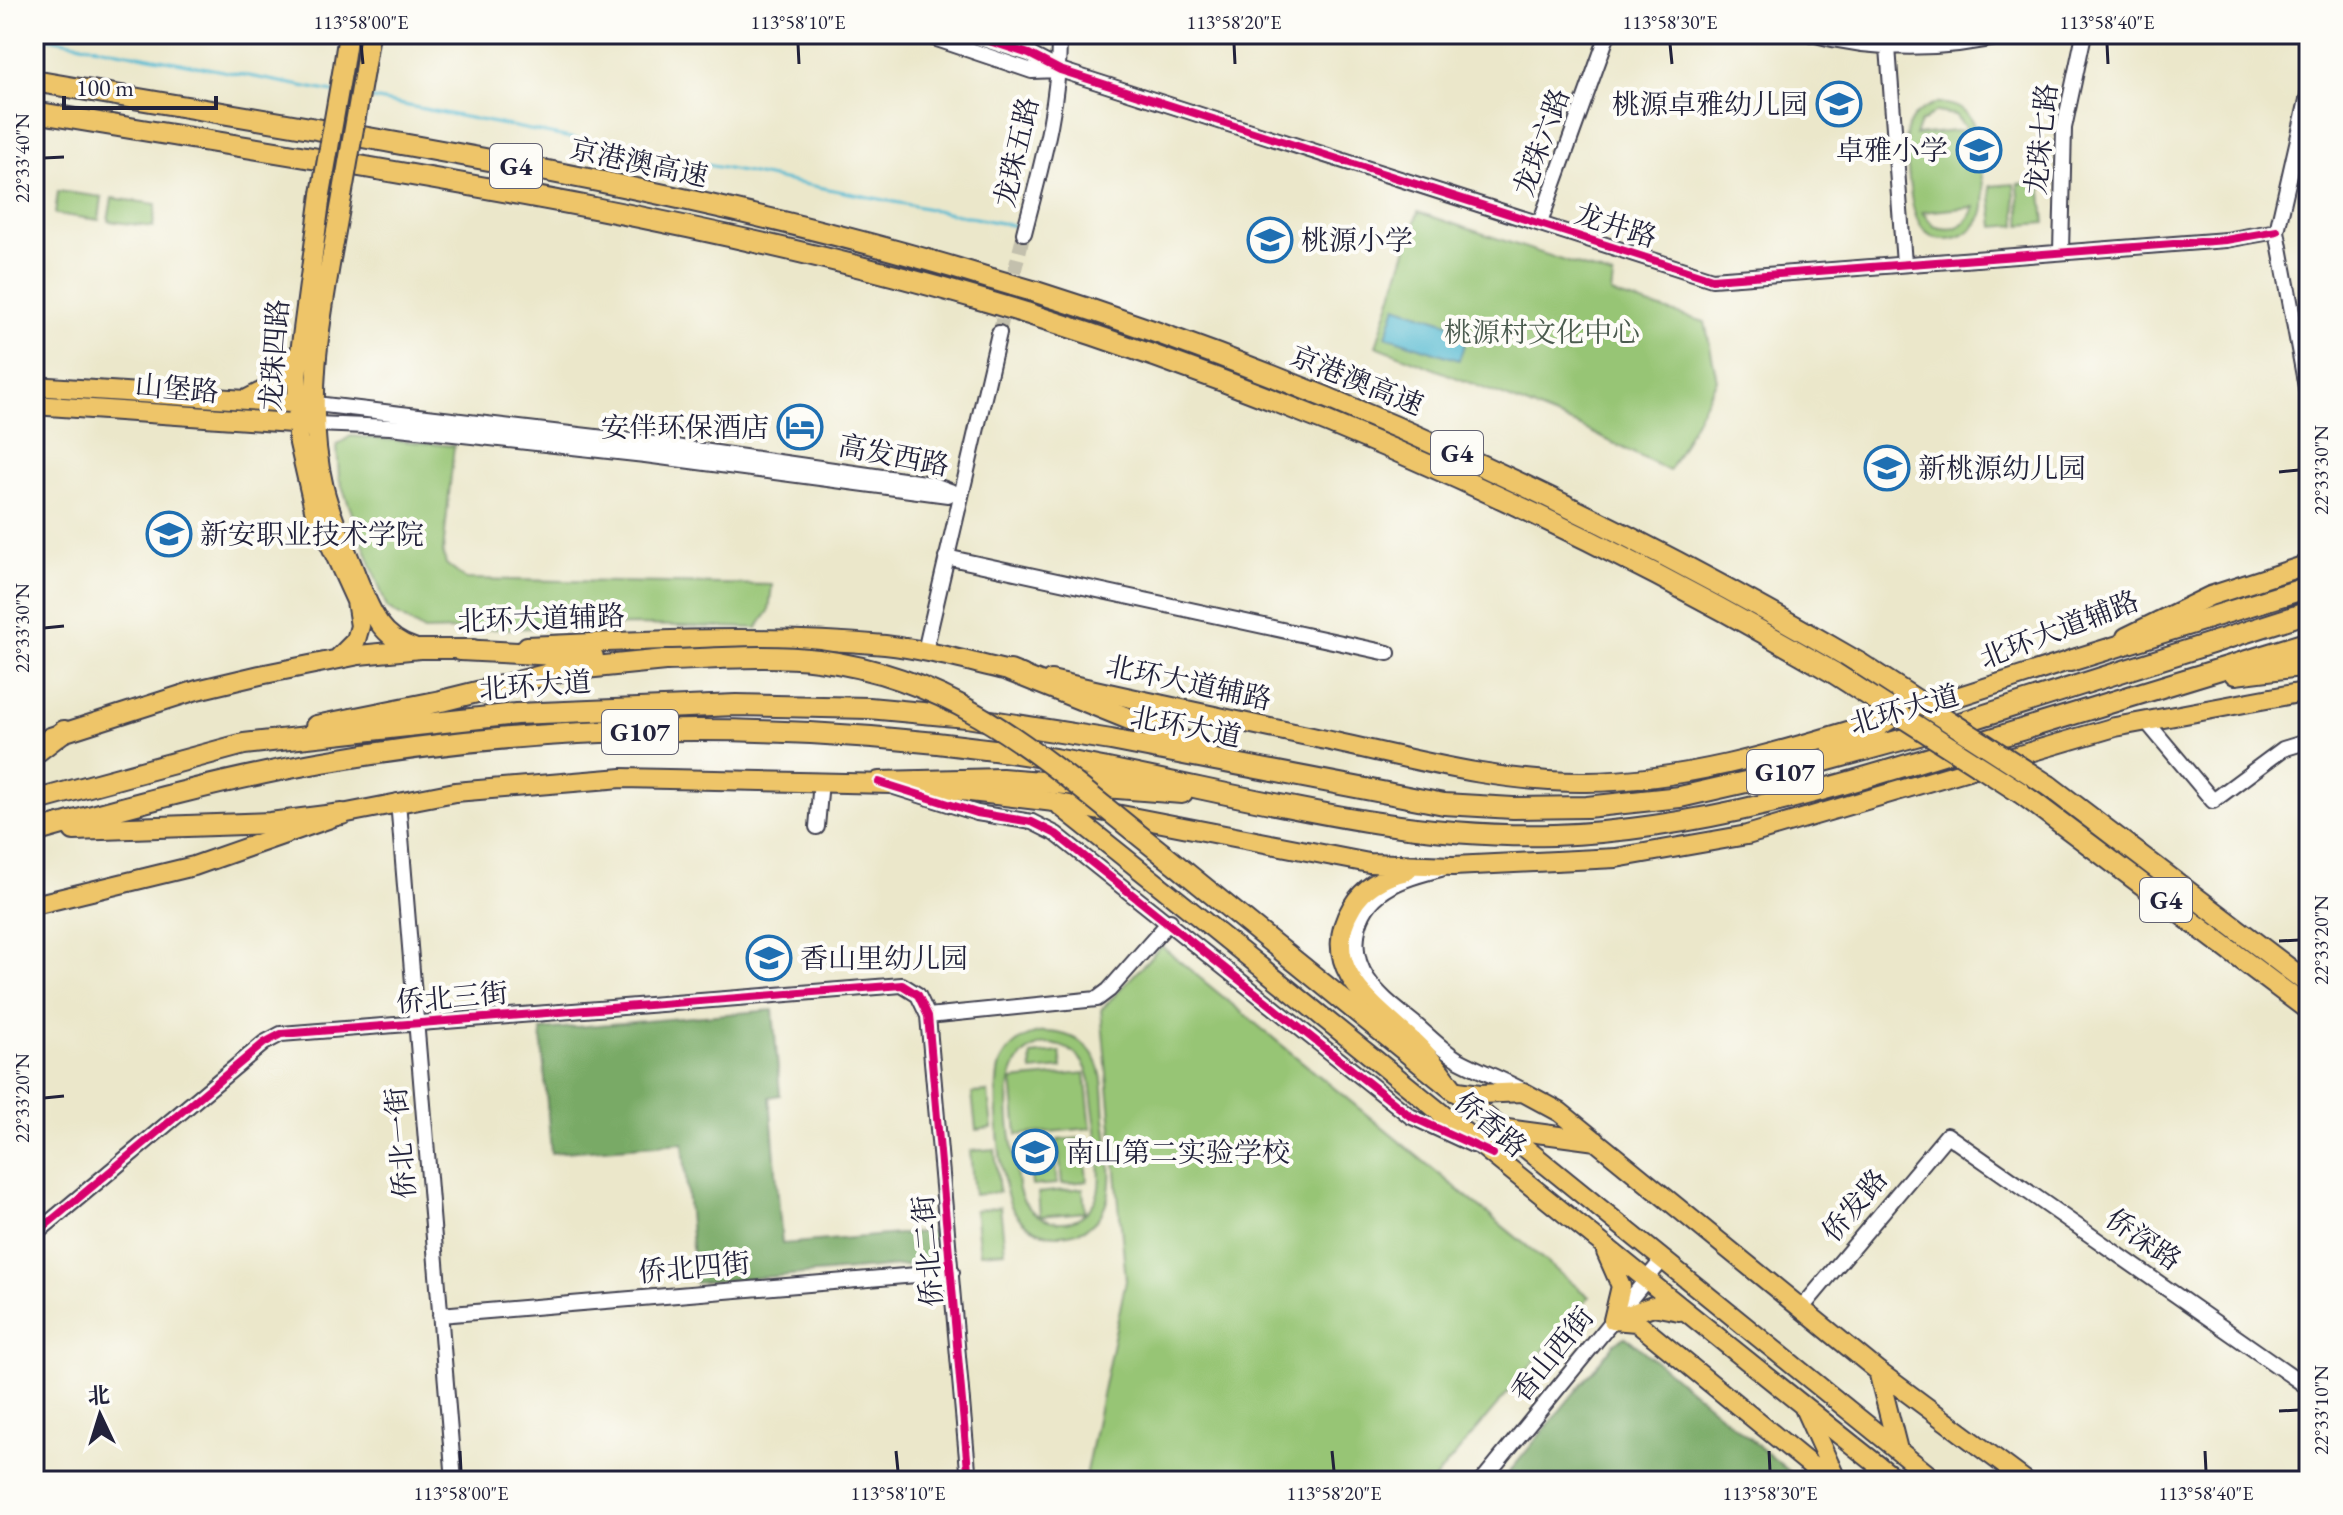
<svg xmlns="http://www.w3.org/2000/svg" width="2343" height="1515" font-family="'EB Garamond','Noto Serif SC',serif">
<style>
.green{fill:#97c574;stroke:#5c7458;stroke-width:2;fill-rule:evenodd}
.forest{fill:#79aa66;stroke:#4e6650;stroke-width:2}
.water{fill:#53b9d1;stroke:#3a6e86;stroke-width:2}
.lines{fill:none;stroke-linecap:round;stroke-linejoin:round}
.stream{stroke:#53b9d1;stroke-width:3}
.minor-tunnel{stroke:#c3c0ad;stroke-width:14;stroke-dasharray:14 7;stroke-linecap:butt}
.minor-casing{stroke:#404050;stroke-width:18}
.major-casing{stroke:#404050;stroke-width:22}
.highway-casing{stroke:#404050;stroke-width:24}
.minor{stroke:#fff;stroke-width:14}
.major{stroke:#eec569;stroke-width:18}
.highway{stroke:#eec569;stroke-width:20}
.major-bridge-casing{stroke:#404050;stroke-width:22;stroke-linecap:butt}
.highway-bridge-casing{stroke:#404050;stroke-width:24;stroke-linecap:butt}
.major-bridge{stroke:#eec569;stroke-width:18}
.highway-bridge{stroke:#eec569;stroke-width:20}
.cycleway-casing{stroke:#fdfcf7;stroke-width:13}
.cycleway{stroke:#d6006c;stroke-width:8}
.ticks{fill:none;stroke:#22223b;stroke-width:3}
.labels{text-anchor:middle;stroke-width:8;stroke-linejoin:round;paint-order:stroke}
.shield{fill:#fdfcf7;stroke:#646373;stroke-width:2}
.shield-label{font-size:26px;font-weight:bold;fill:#22223b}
.poi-label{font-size:28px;fill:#22223b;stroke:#fdfcf7;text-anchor:start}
.street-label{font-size:28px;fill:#22223b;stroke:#fdfcf7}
.park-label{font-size:28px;fill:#4b5b4f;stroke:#fdfcf7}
.neatline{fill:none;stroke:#22223b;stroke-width:3}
.ticks-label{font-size:20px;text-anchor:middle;fill:#22223b}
</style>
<rect width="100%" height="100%" fill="#fdfcf7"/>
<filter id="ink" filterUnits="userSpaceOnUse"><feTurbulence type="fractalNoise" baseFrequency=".0125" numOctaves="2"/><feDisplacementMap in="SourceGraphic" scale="16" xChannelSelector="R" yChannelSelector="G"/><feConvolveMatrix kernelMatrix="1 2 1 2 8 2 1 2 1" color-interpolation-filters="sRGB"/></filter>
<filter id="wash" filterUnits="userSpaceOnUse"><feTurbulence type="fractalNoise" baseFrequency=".006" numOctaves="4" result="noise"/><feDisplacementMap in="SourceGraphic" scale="32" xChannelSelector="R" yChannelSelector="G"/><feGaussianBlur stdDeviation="1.8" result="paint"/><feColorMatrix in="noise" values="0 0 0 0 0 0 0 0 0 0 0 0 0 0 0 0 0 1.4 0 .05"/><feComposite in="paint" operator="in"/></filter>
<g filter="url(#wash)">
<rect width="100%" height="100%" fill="#ebe7ca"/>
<path class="green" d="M1934,104C1978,100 1979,140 1981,172C1983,186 1987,202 1982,215C1977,226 1967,235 1955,238C1912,247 1911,198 1908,169C1907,156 1903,139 1908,127C1913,114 1922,108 1934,104ZM1936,112L1955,115L1967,130L1915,135L1920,123ZM1974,207C1968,226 1953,233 1934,226L1922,212Z
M2041,182L2045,223L2021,225L2018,184Z
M2014,184L2017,225L1994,227L1990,186Z
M58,191L102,197L99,220L55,214Z
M112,198L156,204L153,227L108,221Z
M1418,212L1613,277L1611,294L1705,322L1717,380L1669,471L1579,426L1376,346Z
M351,436L454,446L443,552L446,564L465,579L772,585L769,611L757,628L635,625L424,631L387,608L339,478L337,445Z
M1161,946L1589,1297L1433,1481H1084L1126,1280L1101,1010Z
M1044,1032C1063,1032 1080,1037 1092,1053C1105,1071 1103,1097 1105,1118C1110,1161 1126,1231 1060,1235C1040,1236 1020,1224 1011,1206C1000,1184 991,1083 1001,1062C1010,1044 1025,1035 1044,1032ZM1045,1044C1069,1044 1085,1057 1090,1080C1092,1107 1104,1170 1098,1193C1085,1237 1026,1228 1018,1186C1014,1144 987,1055 1045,1044Z
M1060,1052L1062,1068L1032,1071L1031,1055Z
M1085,1073L1091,1128L1017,1135L1012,1080Z
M988,1092L992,1128L976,1130L972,1093Z
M1083,1138L1087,1181L1062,1184L1058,1140Z
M1053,1140L1057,1184L1032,1186L1028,1143Z
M995,1149L999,1192L974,1195L970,1151Z
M1083,1188L1085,1212L1040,1216L1038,1193Z
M1000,1207L1005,1251L980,1253L975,1210Z"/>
<path class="forest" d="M773,1010L780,1095L770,1097L782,1244L933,1231L935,1263L695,1283L683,1143L551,1153L541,1030Z
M1624,1337L1629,1339L1801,1481H1502L1615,1343Z"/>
<path class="water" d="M1396,306L1469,330L1459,360L1386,336Z"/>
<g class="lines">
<path class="stream" d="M34,35L333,92
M368,98L1016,226"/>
</g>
</g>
<g filter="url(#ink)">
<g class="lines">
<path class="minor-tunnel" d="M999,333L1024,233"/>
<g class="minor-casing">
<path id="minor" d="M922,34L1032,71L1059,70
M968,34L1029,54L1060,70L1712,279L2226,240L2277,231
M1811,34C1878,52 1947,50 2014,34
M1888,47L1904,264
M2309,91L2277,231L2309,403
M1540,223L1608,34
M1024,233C1041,167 1060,103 1059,34
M2061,251L2064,128L2084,34
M316,404L647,443L931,484L961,495
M316,424L390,427L645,455L948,495
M946,557L1388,653
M925,651L999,333
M2146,721L2213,801L2283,749L2309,741
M891,786L977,813L1032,822L1056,834L1410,1116L1473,1145
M398,801L454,1481
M817,827L821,781
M1441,869C1408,877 1369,888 1359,925C1346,973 1383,998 1415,1024C1429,1036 1443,1051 1459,1060C1480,1071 1504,1080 1526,1092
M928,1016L1097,999L1109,990L1170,921
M34,1235L264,1043L281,1034L902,985L918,995L928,1016L969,1481
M1801,1309L1947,1135L2309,1388
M440,1315L952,1272
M1482,1481L1663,1259"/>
</g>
<g class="major-casing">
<path id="major" d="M343,67L348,34
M364,71L370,34
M321,194L297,375L298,439L314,509L356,601L360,626L356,640L337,659
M342,197C326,292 301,393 324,488C331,518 345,546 356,575C369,606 378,637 414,648
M34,386L307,404
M249,398L278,383L296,356
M34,405L306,424
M2126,637L2210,596L2309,564
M527,646C644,640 767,634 885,645C931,650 976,664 1022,674
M1051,680C1145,702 1240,721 1335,742C1417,760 1500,783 1586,782C1682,781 1773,754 1864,726
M1888,719L2081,657
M50,737L197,690L260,675L359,655L420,649H473
M936,788L1054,802L1369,863L1453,866L1616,858L1747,835L2115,727L2309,691
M1060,806C1341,1029 1617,1259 1898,1481
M1407,871C1384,876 1364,886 1352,907C1315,968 1377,1008 1415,1043C1430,1057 1443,1074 1455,1091L1936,1481
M34,905L194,866L342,814L455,792L622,778L891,784
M1458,1091L1480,1094L1523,1092L1560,1112L1878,1371L2026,1481
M1507,1129L1596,1141
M1606,1252L1621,1286L1613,1320
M1616,1319L1653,1306L1679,1311
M1613,1320L1636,1322L1830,1481
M1878,1371L1898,1450
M1804,1408L1837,1481"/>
</g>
<g class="highway-casing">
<path id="highway" d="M34,81C355,137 680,183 992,279
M34,112C353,166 674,210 986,301
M1033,291C1323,382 1597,510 1859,663
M1026,313C1309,402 1578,523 1834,673
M460,650L593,657
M2070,661L2309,587
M1010,671L1204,749
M2235,674L2309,665
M316,726L441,701L565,670L665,660
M1832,747L1865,735L1889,719
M34,754L64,731
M879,782L1002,779L1182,793
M2049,786L2309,984
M2021,793L2309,1010
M34,801L244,744L516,714L736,705L869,708L966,717L1111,740L1444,804L1513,808L1587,807L1680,797L1759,779L1941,729L2309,612
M74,830L270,823L342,814
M34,832C128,806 221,780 317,763C542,723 776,720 1002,751C1186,776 1368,841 1554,835C1700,830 1837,787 1975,744C2086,710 2197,676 2309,642
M1164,855L1455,1091"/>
</g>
<use href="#minor" class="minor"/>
<use href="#major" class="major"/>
<use href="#highway" class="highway"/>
<g class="major-bridge-casing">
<path id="major-bridge" d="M321,194L343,67
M342,197L364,71"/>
</g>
<g class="highway-bridge-casing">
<path id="highway-bridge" d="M992,279L1033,291
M986,301L1026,313
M665,660C716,659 768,654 818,660C966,679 1052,767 1164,855
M1859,663L2049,786
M1834,673L2021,793"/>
</g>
<use href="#major-bridge" class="major-bridge"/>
<use href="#highway-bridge" class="highway-bridge"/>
<g class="cycleway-casing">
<path id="cycleway" d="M968,34L1029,54L1060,70L1712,279L2226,240L2277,231
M879,782L977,813L1032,822L1056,834L1410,1116L1493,1154
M34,1235L264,1043L281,1034L902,985L918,995L928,1016L969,1481"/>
</g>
<use href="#cycleway" class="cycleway"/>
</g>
</g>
<path class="ticks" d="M361,44L363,64M798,44L799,64M1234,44L1235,64M1670,44L1672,64M2107,44L2108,64M44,158L64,157M2279,472L2299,470M44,628L64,626M2279,941L2299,940M44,1098L64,1096M2279,1411L2299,1410M460,1451L461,1471M896,1451L898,1471M1332,1451L1334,1471M1769,1451L1770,1471M2205,1451L2206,1471"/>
<defs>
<g id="school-ring" transform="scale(2.3)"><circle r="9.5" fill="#fdfcf7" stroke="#1f6fb2" stroke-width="1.5"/><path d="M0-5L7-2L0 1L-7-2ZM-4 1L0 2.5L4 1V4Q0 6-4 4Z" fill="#1f6fb2"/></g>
<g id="hotel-ring" transform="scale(2.3)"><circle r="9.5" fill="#fdfcf7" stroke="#1f6fb2" stroke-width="1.5"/><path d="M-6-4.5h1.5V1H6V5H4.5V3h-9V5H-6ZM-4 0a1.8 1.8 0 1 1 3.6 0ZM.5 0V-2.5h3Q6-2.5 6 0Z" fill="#1f6fb2"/></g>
<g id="university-ring" transform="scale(2.3)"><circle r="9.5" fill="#fdfcf7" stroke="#1f6fb2" stroke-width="1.5"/><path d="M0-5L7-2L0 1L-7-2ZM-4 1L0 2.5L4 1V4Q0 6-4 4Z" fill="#1f6fb2"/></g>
</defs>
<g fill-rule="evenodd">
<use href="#school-ring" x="1839" y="104"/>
<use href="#school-ring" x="1979" y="150"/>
<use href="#school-ring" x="1270" y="240"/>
<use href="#hotel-ring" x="800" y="427"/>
<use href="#school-ring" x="1887" y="468"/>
<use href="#university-ring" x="169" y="534"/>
<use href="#school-ring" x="769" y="958"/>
<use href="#school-ring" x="1035" y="1152"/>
</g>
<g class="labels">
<g class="shield">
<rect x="490" y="144" width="52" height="44" rx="6"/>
<rect x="1431" y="431" width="52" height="44" rx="6"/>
<rect x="602" y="710" width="76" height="44" rx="6"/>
<rect x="1747" y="750" width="76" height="44" rx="6"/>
<rect x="2140" y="878" width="52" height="44" rx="6"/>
</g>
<g class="shield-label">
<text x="516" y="175">G4</text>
<text x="1457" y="462">G4</text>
<text x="640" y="741">G107</text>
<text x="1785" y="781">G107</text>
<text x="2166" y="909">G4</text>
</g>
<g class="poi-label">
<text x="1808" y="114" text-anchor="end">桃源卓雅幼儿园</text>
<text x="1948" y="160" text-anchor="end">卓雅小学</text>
<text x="1301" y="250">桃源小学</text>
<text x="769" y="437" text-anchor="end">安伴环保酒店</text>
<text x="1918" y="478">新桃源幼儿园</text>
<text x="200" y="544">新安职业技术学院</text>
<text x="800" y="968">香山里幼儿园</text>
<text x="1066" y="1162">南山第二实验学校</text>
</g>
<g class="street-label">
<text transform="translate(2041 139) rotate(-84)" y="10">龙珠七路</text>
<text transform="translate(1541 142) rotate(-70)" y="10">龙珠六路</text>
<text transform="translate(1016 152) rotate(-77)" y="10">龙珠五路</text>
<text transform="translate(639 162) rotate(12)" y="10">京港澳高速</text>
<text transform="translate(1616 225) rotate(18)" y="10">龙井路</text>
<text transform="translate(274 355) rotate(-86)" y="10">龙珠四路</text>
<text transform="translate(1357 380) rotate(22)" y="10">京港澳高速</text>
<text transform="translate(177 388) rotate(5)" y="10">山堡路</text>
<text transform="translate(894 455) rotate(11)" y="10">高发西路</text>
<text transform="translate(541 618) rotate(-2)" y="10">北环大道辅路</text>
<text transform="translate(2059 629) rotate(-21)" y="10">北环大道辅路</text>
<text transform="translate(1189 682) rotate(12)" y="10">北环大道辅路</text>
<text transform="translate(535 685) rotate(-4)" y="10">北环大道</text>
<text transform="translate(1904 709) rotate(-16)" y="10">北环大道</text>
<text transform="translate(1186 726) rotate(11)" y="10">北环大道</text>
<text transform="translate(452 997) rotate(-5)" y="10">侨北三街</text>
<text transform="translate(1491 1124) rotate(40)" y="10">侨香路</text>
<text transform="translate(400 1143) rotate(-95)" y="10">侨北一街</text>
<text transform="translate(1854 1205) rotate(-50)" y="10">侨发路</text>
<text transform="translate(2144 1239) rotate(35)" y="10">侨深路</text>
<text transform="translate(927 1251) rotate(-95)" y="10">侨北二街</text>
<text transform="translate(694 1267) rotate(-5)" y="10">侨北四街</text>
<text transform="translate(1552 1354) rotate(-51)" y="10">香山西街</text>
</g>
<g class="park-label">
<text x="1542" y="342">桃源村文化中心</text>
</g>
</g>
<rect width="2343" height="1515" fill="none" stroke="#fdfcf7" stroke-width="88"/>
<g transform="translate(100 1415) rotate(356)" stroke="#fdfcf7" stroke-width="6" paint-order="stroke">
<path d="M0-6L14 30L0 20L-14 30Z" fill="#22223b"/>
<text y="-12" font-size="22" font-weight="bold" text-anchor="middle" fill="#22223b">北</text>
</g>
<path d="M64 96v12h152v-12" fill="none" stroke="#22223b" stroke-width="4"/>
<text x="76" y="96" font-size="24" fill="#22223b" stroke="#fdfcf7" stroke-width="6" paint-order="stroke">100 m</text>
<rect x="44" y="44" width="2255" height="1427" class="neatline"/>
<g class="ticks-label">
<text x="361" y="29">113°58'00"E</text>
<text x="798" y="29">113°58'10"E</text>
<text x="1234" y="29">113°58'20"E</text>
<text x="1670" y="29">113°58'30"E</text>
<text x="2107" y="29">113°58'40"E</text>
<text transform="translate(22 158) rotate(-90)" y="7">22°33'40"N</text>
<text transform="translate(2321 470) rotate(-90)" y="7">22°33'30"N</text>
<text transform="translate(22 628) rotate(-90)" y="7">22°33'30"N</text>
<text transform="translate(2321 940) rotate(-90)" y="7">22°33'20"N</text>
<text transform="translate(22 1098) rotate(-90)" y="7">22°33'20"N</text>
<text transform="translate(2321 1410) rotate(-90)" y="7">22°33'10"N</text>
<text x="461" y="1500">113°58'00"E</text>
<text x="898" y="1500">113°58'10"E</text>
<text x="1334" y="1500">113°58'20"E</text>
<text x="1770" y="1500">113°58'30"E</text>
<text x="2206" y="1500">113°58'40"E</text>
</g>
</svg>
